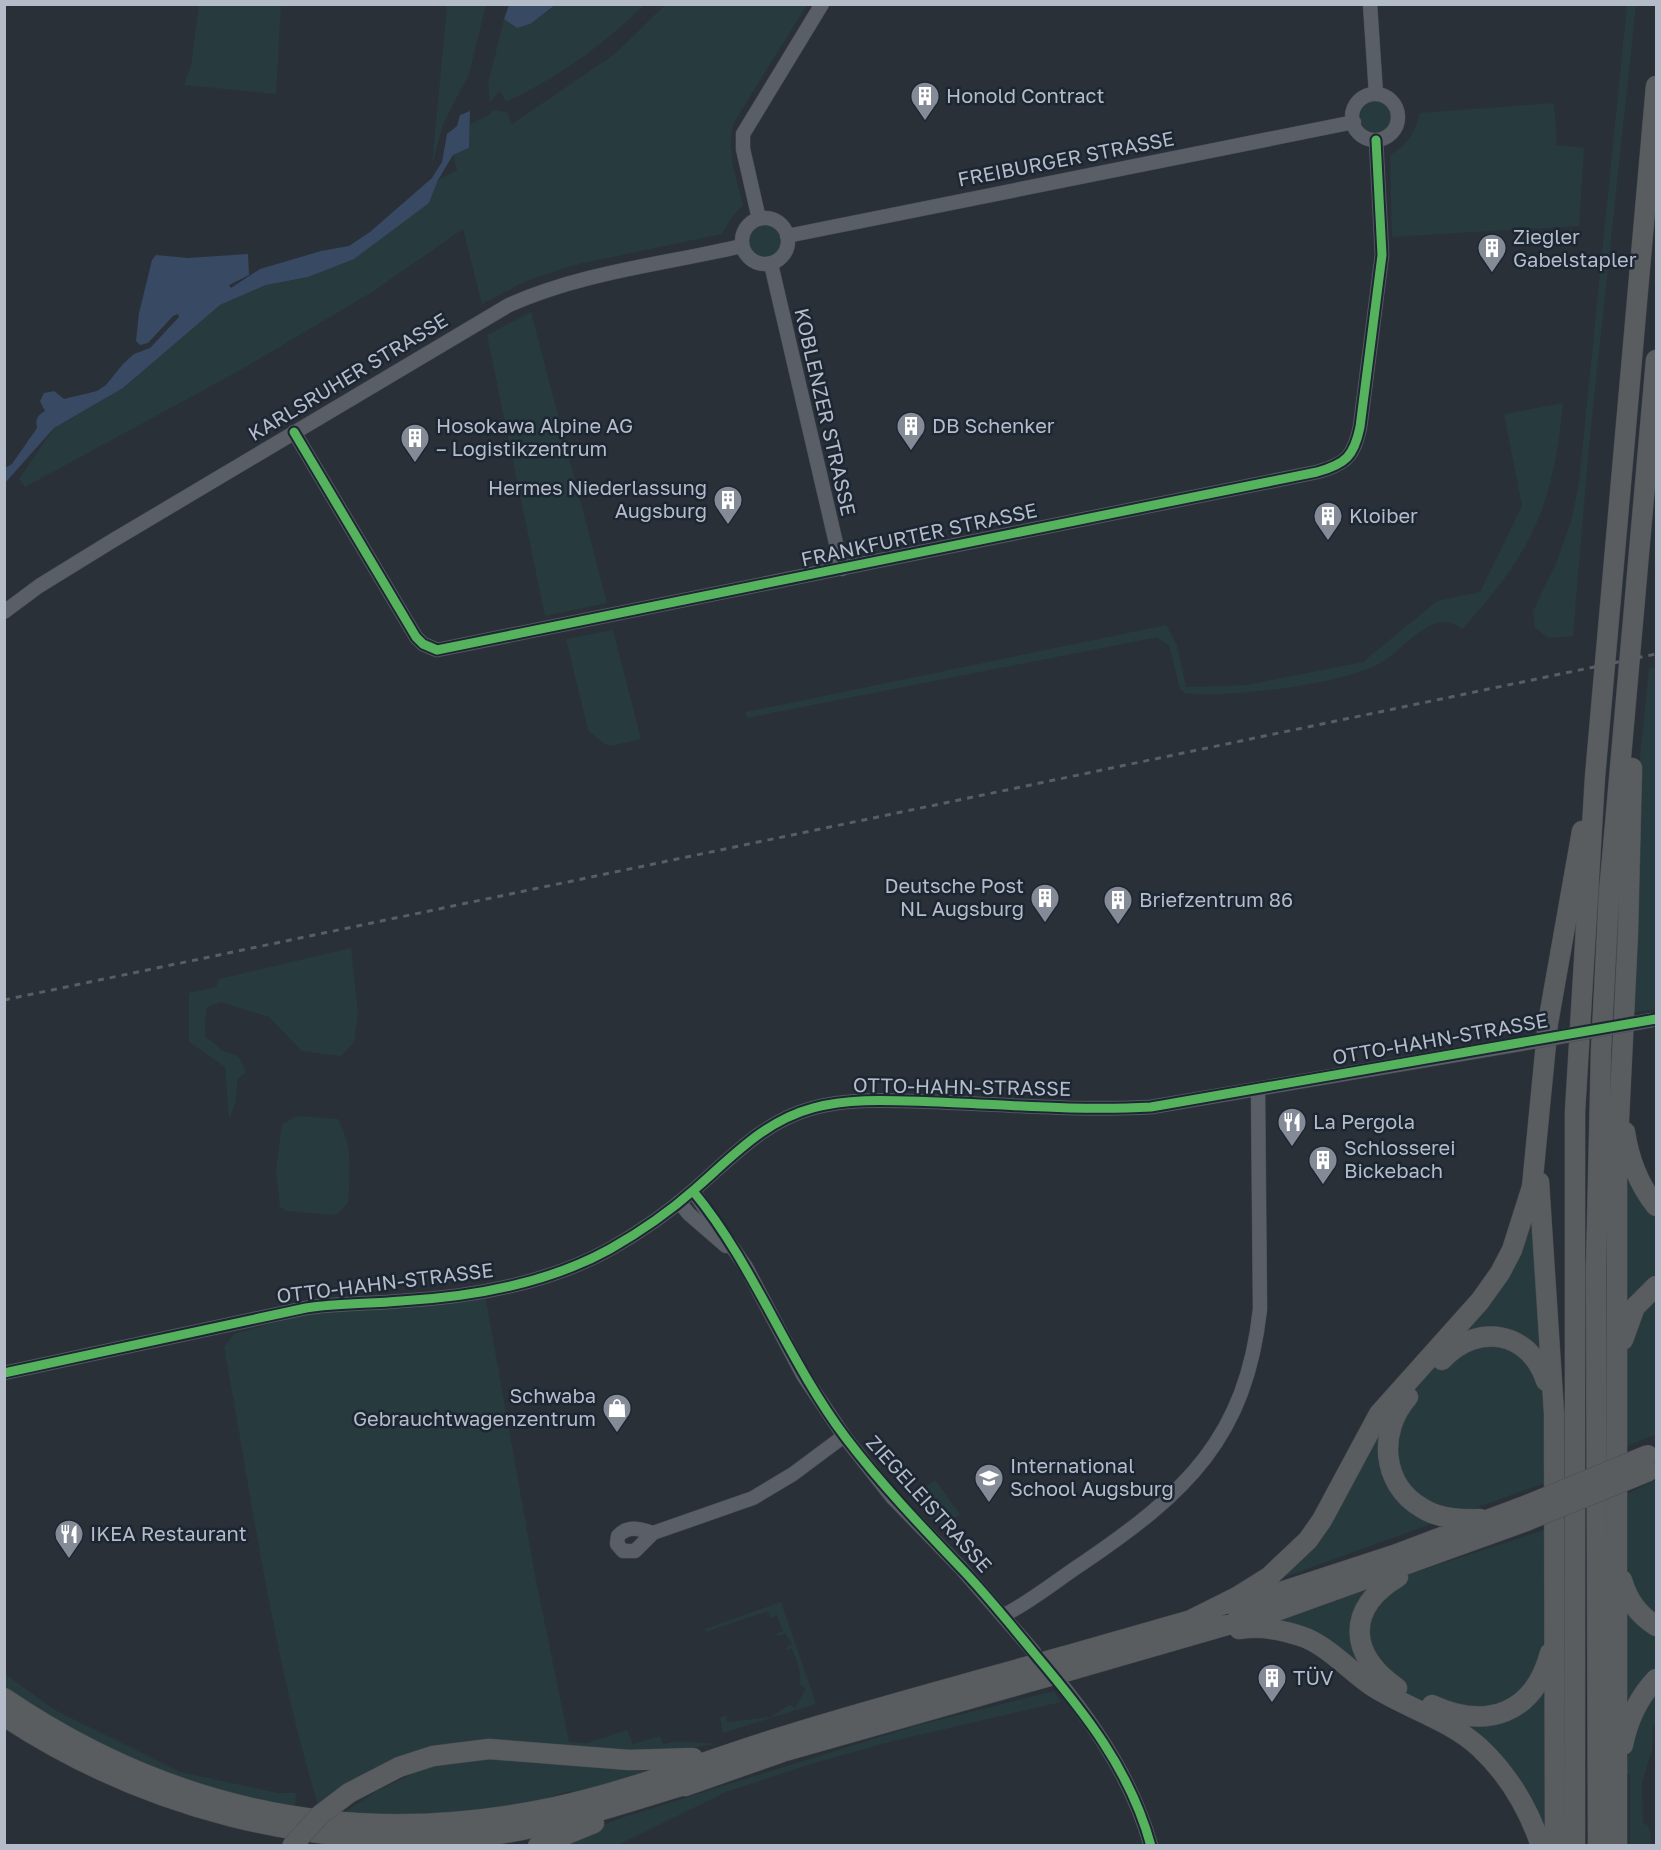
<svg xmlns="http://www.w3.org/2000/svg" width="1661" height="1850" font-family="'Golos Text',sans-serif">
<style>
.green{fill:#273a3e}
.water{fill:#384963}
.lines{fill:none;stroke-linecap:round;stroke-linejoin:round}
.minor-casing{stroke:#484c53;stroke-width:15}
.highway-casing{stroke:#474c53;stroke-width:21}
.minor{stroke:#5a5e66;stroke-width:14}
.highway{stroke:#5a5d60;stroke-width:20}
.rail{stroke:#595d64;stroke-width:3;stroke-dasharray:6 6;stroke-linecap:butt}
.minor-bridge-casing{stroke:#484c53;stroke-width:15;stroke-linecap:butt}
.highway-bridge-casing{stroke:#474c53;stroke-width:21;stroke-linecap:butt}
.minor-bridge{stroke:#5a5e66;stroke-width:14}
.highway-bridge{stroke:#5a5d60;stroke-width:20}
.cycleway-casing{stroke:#1d2633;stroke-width:13}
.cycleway{stroke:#56b35d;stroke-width:9}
.labels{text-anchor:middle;stroke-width:5;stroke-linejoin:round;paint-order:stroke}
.poi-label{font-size:20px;fill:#b4bcc9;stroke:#1d2633;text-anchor:start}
.street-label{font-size:20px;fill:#b4bcc9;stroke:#1d2633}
</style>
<rect width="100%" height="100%" fill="#2a3038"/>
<path class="green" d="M199,5H281L276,94L184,85L191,65Z
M447,5H486L469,74L443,124L432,165Z
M555,5H644C604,45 557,78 506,102L500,91L490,102L488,84L504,19L517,28L548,11Z
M665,5H807L734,122C726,151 736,176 743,205L732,217L722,234L574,265L526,281L482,304L463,229L372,292L237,372L25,487L19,479L54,428L123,388L220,305L266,285L308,277L429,203L438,180L457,170L453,155L469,148L470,124L488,116L493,110L507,112L512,124L615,54Z
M1627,5H1636L1589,446L1573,636L1549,638L1535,628L1533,611L1557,561L1571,522L1579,483Z
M1360 117a16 16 0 1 1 32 0a16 16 0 1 1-32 0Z
M1554,103L1557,145L1584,148L1579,226L1392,237L1390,155C1408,145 1415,132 1420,113Z
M749 241a16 16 0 1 1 32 0a16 16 0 1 1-32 0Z
M531,312L607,603L545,616L487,335Z
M1563,403C1554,504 1531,555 1462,629C1434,605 1405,649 1382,662C1344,685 1229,698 1185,693L1180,689L1169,645L1157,638L1148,639L747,718L746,712L1166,625L1177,645L1186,687L1246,685L1363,662L1437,601L1480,592L1522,506L1504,414Z
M613,630L641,739L611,746L603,743L588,730L566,639Z
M1656,667V1009L1631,1013L1638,777L1649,668Z
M351,948L358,1013L354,1042L341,1056L302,1051L269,1017L221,1002L206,1008L205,1036L222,1050L239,1057L246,1072L238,1079L235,1104L229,1119L225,1067L189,1042V993L216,987L219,979Z
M297,1116L338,1119C353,1145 350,1173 348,1203L336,1215L286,1211L280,1207L276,1170L282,1124Z
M1626,1159L1656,1212V1281L1625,1313Z
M1531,1210L1543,1388L1545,1483L1276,1580L1381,1419L1453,1337Z
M1656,1290V1434L1625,1447L1624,1355L1634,1311Z
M485,1295L535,1575L569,1742L587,1743L627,1730L633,1744L660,1736L663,1744L678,1741L718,1744L637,1754L470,1744L318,1805C273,1657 252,1500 224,1347L234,1334L314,1312L350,1308L407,1309Z
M935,1480L960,1514L943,1527L917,1493Z
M1656,1480V1621L1628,1587L1627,1494Z
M1544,1530L1546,1840L1459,1726L1257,1624C1267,1621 1279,1615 1289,1613C1308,1611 1326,1607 1342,1596Z
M781,1602L816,1704L723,1733L720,1718L726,1715L727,1722L771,1717L790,1704L795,1708L806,1688L800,1685C801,1672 798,1661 791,1648L787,1650L786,1648L792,1644L785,1633L779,1636L776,1634L783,1631L777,1615L770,1618L768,1611L706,1632L705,1629Z
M1625,1605L1656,1631V1667L1638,1689L1625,1710Z
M4,1673L53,1709L180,1772L278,1793H296L295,1811L150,1772L5,1691Z
M1656,1683V1724L1653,1726L1652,1751L1642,1782L1643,1823L1649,1826L1651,1839L1650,1845H1630V1775L1626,1774L1629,1743Z
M1054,1691L1061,1702L889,1742L811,1764L726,1792L618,1845L549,1846L624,1817L915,1726Z
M501,1757L667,1767L582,1794L570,1791L526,1804L523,1809L334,1819L377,1791L433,1764Z"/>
<path class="water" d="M509,5V4L555,5L530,24L517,28L504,19Z
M470,111L469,148L453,155L438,180L429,203L354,259L308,277L266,285L220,305L123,388L54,428L5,483V468L12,464L37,428C35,419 38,415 45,411L40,401L44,393L54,391L64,399L97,391L106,385L123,364L134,354L150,348L179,317L178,314L173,316L148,343L140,345L136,341L139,313L152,260L156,255L188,258L248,254L249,275L229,285L231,288L260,269L321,251L349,246L370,232L432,178L442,162L447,134L457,126L460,115Z"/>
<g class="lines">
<g class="minor-casing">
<path id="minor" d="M1370,4L1376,94
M1352 117a23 23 0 1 1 46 0a23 23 0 1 1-46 0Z
M742 241a23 23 0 1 1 46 0a23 23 0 1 1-46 0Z
M759,219L743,149V134L822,4
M787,236L1354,122
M771,264L842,569
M294,432L416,637L423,644L437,650L1317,472C1346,464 1354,456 1360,427L1382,255L1376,140
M4,612L39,586L112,541L509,305C583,272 664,264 742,246
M693,1191L746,1267L803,1375L844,1436L892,1497L961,1568L1034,1652
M679,1202L689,1214L726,1246
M4,1373L306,1308C338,1303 369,1304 401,1301C471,1297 549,1283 610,1249C640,1232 669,1212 695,1189C732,1157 764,1121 813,1108C853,1097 897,1101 939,1102C1009,1105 1081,1111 1151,1107L1520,1044
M653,1533C640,1529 628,1525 618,1536L617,1544L623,1551H635L653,1533L753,1498L793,1474L844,1436
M1004,1615C1032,1601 1057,1580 1083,1563C1186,1493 1246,1438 1260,1309L1258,1090
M1062,1685C1101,1734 1134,1785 1151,1846"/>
</g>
<g class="highway-casing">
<path id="highway" d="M1625,1132C1629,1158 1639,1185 1656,1206
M1539,1182L1554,1413L1555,1846
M1623,1340L1635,1307L1656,1286
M1442,1360C1477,1322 1530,1331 1546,1381
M1408,1397C1378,1431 1381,1484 1422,1508C1439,1519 1461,1520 1480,1519
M1622,1580C1628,1601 1638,1614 1656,1626
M1235,1607L1394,1555L1527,1505
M1187,1622L1237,1597L1269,1577L1308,1540L1322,1520L1379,1414L1480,1301L1500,1273L1512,1250L1532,1187L1548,1023L1582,831
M1239,1629C1260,1626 1285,1630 1306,1638C1331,1649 1350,1671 1372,1686C1406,1708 1448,1719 1479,1747C1509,1775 1528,1807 1541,1846
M1065,1656L1198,1618
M1075,1669L1276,1611L1526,1521
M1397,1688C1348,1655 1346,1608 1398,1577
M4,1698C172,1812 356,1850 555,1807C630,1791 702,1762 775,1739C857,1713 940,1691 1022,1668
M1432,1705C1487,1730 1534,1714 1550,1653
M4,1716C145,1809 309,1850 478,1837C553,1828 625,1803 697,1781
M1623,1745C1628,1720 1639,1697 1656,1679
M685,1786L782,1752L1032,1681
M349,1793L399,1767L433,1756L489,1749L629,1760L693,1758
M538,1846L594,1823
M1575,1846V1112L1595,777L1656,86
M1598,1846L1596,1269L1601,1051L1609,893L1656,360
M1617,1846V1161L1628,933L1632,768"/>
</g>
<use href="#minor" class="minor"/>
<use href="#highway" class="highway"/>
<path class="rail" d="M4,1000L1656,654"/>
<g class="minor-bridge-casing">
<path id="minor-bridge" d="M1520,1044L1652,1020"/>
</g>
<g class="highway-bridge-casing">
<path id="highway-bridge" d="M1527,1505L1648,1455
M1526,1521L1649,1471
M1022,1668L1065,1656
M1032,1681L1075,1669
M292,1846L320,1815L349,1793"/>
</g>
<use href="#minor-bridge" class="minor-bridge"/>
<use href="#highway-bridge" class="highway-bridge"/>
<g class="cycleway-casing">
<path id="cycleway" d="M294,432L416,637L423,644L437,650L1317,472C1346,464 1354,456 1360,427L1382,255L1376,140
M693,1191C755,1266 787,1360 846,1438C881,1484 920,1525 960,1567C986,1594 1010,1624 1034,1653C1084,1712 1130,1769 1151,1846
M4,1373L306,1308C338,1303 369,1304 401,1301C471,1297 549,1283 610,1249C640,1232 669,1212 695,1189C732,1157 764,1121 813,1108C853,1097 897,1101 939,1102C1009,1105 1081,1111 1151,1107L1656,1019"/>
</g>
<use href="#cycleway" class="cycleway"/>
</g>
<defs>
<g id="building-pin" transform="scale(1.5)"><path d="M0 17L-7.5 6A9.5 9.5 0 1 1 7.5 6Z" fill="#848b96" stroke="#1d2633"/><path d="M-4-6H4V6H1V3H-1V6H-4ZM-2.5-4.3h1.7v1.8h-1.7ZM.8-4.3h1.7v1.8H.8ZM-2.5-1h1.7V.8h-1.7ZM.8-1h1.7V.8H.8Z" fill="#fff"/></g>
<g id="restaurant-pin" transform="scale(1.5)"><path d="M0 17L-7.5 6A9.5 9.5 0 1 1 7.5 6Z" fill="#848b96" stroke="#1d2633"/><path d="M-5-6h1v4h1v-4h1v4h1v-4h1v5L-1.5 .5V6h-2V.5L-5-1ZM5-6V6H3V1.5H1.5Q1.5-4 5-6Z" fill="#fff"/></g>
<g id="shop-pin" transform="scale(1.5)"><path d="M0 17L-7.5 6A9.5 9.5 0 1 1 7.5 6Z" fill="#848b96" stroke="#1d2633"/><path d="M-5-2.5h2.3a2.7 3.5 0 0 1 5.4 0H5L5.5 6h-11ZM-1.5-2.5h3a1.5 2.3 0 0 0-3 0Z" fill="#fff"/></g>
<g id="school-pin" transform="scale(1.5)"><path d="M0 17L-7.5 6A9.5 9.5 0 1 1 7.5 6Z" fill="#848b96" stroke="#1d2633"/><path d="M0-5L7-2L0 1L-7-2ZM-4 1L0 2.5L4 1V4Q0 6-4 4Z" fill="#fff"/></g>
</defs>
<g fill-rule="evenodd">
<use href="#building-pin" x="925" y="96"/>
<use href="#building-pin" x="1492" y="248"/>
<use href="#building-pin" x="911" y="426"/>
<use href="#building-pin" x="415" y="438"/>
<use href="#building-pin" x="728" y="500"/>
<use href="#building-pin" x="1328" y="516"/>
<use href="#building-pin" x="1045" y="898"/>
<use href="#building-pin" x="1118" y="900"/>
<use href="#restaurant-pin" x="1292" y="1122"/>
<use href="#building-pin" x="1323" y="1160"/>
<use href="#shop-pin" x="617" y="1408"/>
<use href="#school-pin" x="989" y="1478"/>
<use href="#restaurant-pin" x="69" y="1534"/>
<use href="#building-pin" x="1272" y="1678"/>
</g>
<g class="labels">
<g class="poi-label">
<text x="946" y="103">Honold Contract</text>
<text x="1513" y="244">Ziegler<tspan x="1513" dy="23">Gabelstapler</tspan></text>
<text x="436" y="433">Hosokawa Alpine AG<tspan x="436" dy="23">– Logistikzentrum</tspan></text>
<text x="932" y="433">DB Schenker</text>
<text x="707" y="495" text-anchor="end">Hermes Niederlassung<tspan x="707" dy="23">Augsburg</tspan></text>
<text x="1349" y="523">Kloiber</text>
<text x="1024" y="893" text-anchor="end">Deutsche Post<tspan x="1024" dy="23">NL Augsburg</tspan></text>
<text x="1139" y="907">Briefzentrum 86</text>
<text x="1313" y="1129">La Pergola</text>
<text x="1344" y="1155">Schlosserei<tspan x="1344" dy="23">Bickebach</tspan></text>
<text x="596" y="1403" text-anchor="end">Schwaba<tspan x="596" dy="23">Gebrauchtwagenzentrum</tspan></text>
<text x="1010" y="1473">International<tspan x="1010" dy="23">School Augsburg</tspan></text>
<text x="90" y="1541">IKEA Restaurant</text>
<text x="1293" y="1685">TÜV</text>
</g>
<g class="street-label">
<text transform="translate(1066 159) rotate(-11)" y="7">FREIBURGER STRASSE</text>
<text transform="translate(348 377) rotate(-31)" y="7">KARLSRUHER STRASSE</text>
<text transform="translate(825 412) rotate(77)" y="7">KOBLENZER STRASSE</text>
<text transform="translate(919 535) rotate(-12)" y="7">FRANKFURTER STRASSE</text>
<text transform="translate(1440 1039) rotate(-10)" y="7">OTTO-HAHN-STRASSE</text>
<text transform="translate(962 1087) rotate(1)" y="7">OTTO-HAHN-STRASSE</text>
<text transform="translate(385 1283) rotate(-7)" y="7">OTTO-HAHN-STRASSE</text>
<text transform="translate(929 1504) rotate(48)" y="7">ZIEGELEISTRASSE</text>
</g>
</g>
<rect width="1661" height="1850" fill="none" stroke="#b4bcc9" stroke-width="12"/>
</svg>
